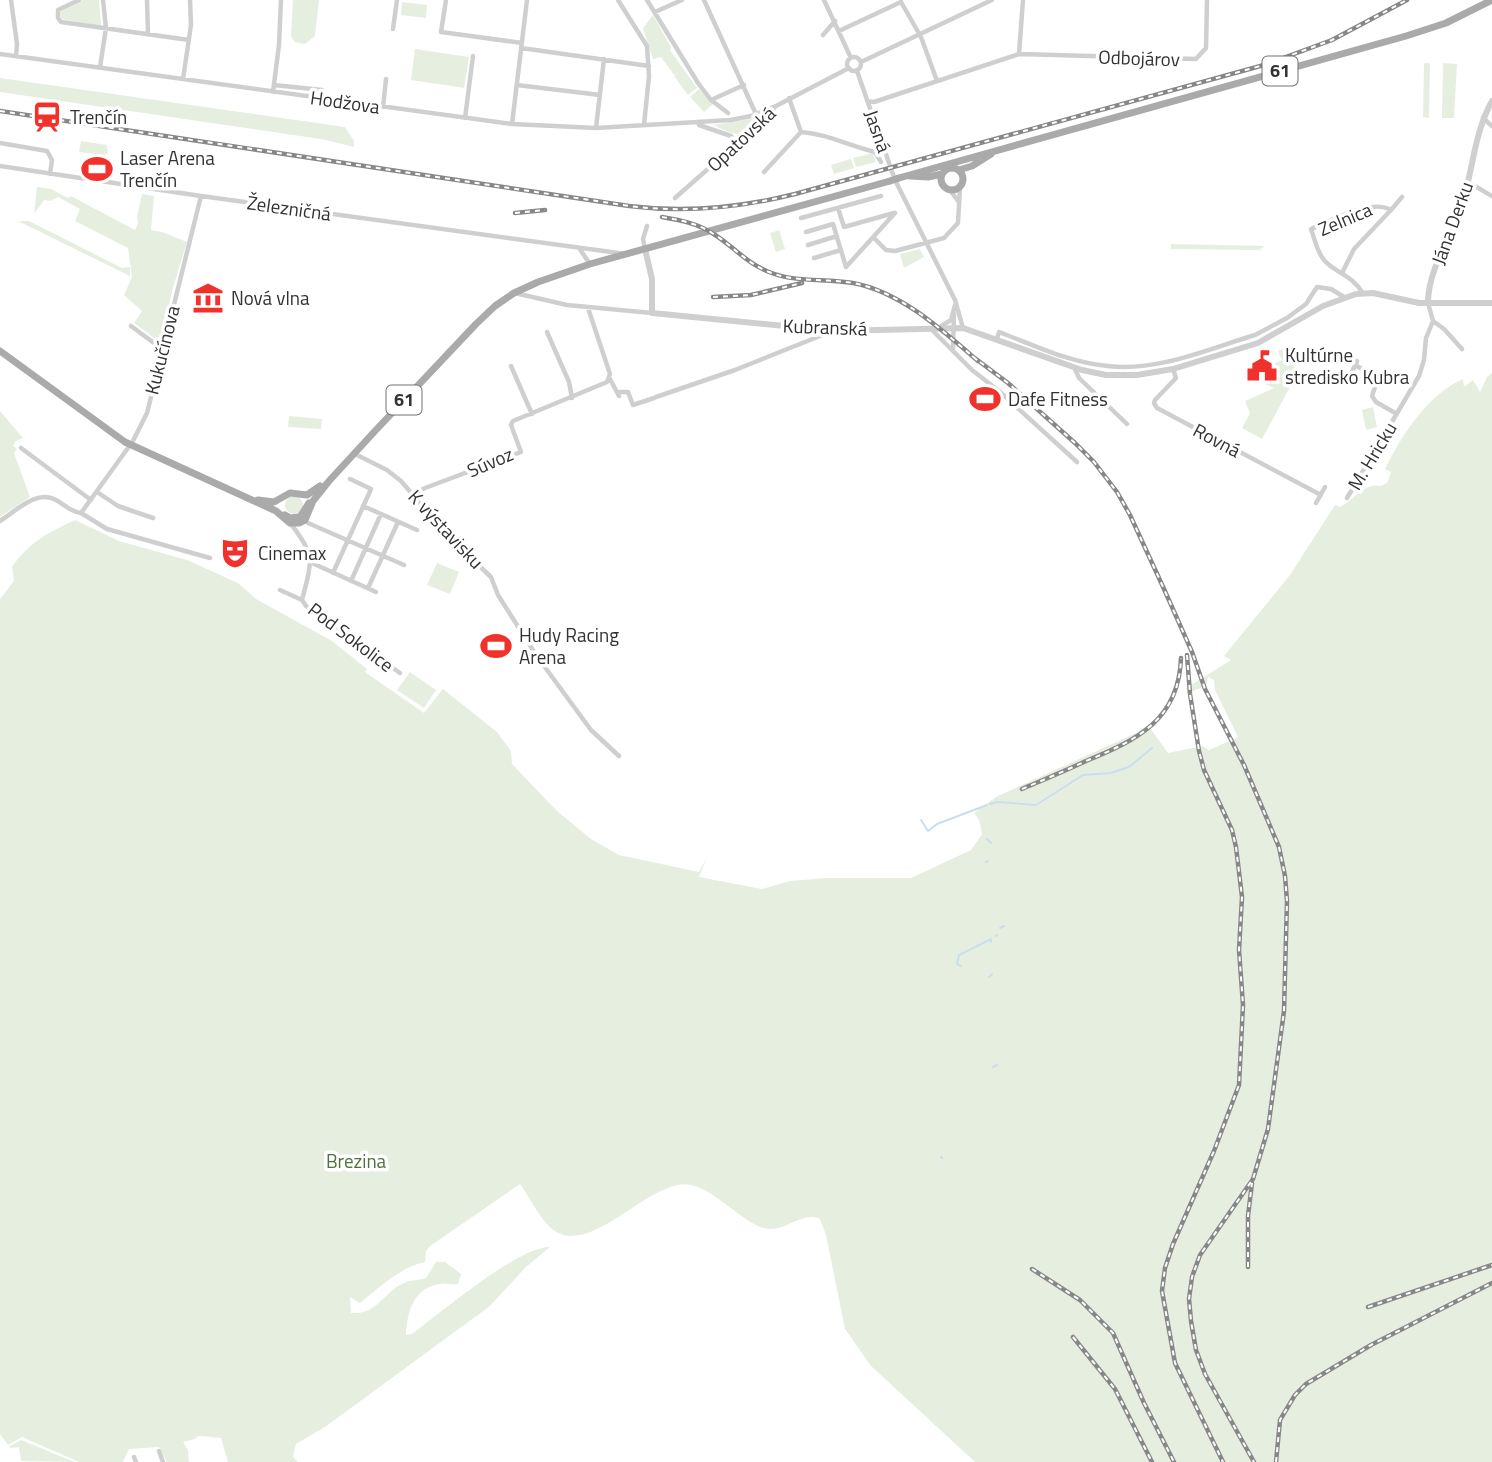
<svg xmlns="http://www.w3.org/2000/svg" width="1492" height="1462" font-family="'Titillium Web',sans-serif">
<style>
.green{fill:#e6efdf}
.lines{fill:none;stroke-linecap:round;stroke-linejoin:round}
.stream{stroke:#cbdeef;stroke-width:2}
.minor{stroke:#cfcfcf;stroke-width:4.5}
.tertiary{stroke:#cfcfcf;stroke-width:6}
.primary{stroke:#aaa;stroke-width:7}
.rail-casing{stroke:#878787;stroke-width:4.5}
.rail{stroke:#fff;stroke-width:2;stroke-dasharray:5;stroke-linecap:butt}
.primary-bridge{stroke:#aaa;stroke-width:7}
.labels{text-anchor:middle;stroke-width:7;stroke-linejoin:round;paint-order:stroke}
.shield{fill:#fff;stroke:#707070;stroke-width:2}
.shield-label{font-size:18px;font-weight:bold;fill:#323232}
.street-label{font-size:19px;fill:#323232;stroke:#fff}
.poi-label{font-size:19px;fill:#323232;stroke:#fff;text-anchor:start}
.park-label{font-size:19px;fill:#4f713b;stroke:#fff}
</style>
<rect width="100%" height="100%" fill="#fff"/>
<path class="green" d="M83,0H99L101,26L61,19L60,12Z
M293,0H319L315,36L305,44L295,42L291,36Z
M402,2L427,5L426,18L401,15Z
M653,15L671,47L670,50L697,88L688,95L674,76L678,72L674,75L661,57L653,59L643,28Z
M415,49L469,57L464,88L411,80Z
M1424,63H1430L1429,118L1423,117Z
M1443,63L1457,64L1454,118H1442Z
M0,78L345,127L354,141V147L321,139L0,92Z
M699,89L713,104L704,112L690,97Z
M756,118L758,124C739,140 734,134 713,125Z
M81,141L107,145L108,153L104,155L79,152Z
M873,153L876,162L856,167L853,158Z
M851,159L854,168L834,174L831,165Z
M37,187L51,189L68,198L71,196L135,230L138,223L137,217L142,194L154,196L151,230L162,232L187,242L172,291L161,343L134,323L142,311L124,295L132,277L128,248L75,221L80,209L58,197L50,201L44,200L34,214Z
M18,221H29L122,268L130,267V276Z
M779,230L785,249L776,252L770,233Z
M1171,244L1265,246L1259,250L1171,249Z
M920,249L924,257L904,268L900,254Z
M1282,349L1291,358L1297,374L1262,439L1242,428L1250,413L1245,401L1274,388L1265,384L1276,367L1275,363L1282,360L1278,351Z
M1492,373V1462H975L871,1366L845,1329L826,1235L820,1219C804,1211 786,1230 770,1229C748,1229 717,1190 691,1185C651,1176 589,1262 551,1228C538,1216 530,1198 520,1184L430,1246L426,1251L425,1262C399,1268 380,1287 360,1303L350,1297L351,1313C378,1315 383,1292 404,1283C410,1280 419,1280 426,1278L436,1262H445L461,1274L458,1284C452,1285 447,1283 441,1284C414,1287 407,1311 406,1335L412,1334C440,1313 519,1246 550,1247L526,1267L490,1306L325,1427L296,1444L293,1457L298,1462H228L221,1438L198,1436L195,1439L183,1442L188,1450L189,1462H167L159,1447L129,1449L123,1462H79L22,1437L8,1445L0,1434V599L14,581L12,567C28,543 49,532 75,520L119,541L187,560L238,583L256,599L332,641L367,669L365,672L424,713L443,689L497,732L511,751L512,764L557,811L591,839L619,855L699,872L707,857L699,877L762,889L790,881L827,878H911L971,850L982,834L979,820L974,813L996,797L1136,733L1148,725L1168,753L1202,746L1209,750L1238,737L1215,690L1214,680L1208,677L1206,686L1188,693L1186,688L1231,660L1224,656L1290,575L1335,505L1340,507C1354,500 1364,482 1381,486L1387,483L1391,472L1385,469C1402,435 1427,395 1463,379L1464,387L1473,380L1480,392L1487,377Z
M1373,407L1377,427L1366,430L1362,410Z
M0,411L23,438L16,441L13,446L17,449L14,453L30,497L0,517Z
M289,416L322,419L321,429L288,427Z
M285 505a9 9 0 1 1 18 0a9 9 0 1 1-18 0Z
M437,563L459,572L450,594L427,585Z
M410,672L436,690L424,708L397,690Z
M21,1440L75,1462L21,1461L19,1447L11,1448L9,1446Z"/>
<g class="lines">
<path class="stream" d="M990,804L997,802L1036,805L1083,775L1111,773L1129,767L1152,748
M921,820L928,831L937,824L987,805
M987,839L991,843
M986,862L988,861
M1000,928L1004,926
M996,936L997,935
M961,966L957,964L959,955L991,939V942
M989,977L992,974
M993,1067L997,1065
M941,1157L942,1158"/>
<path class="minor" d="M11,0L17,44L16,56
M79,0L58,10V18L61,22L189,40
M147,0L148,34
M446,0L441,32L522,43
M618,0L647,46L649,76L644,125
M647,0L698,83L711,100L744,85
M704,0L760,123
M824,0L851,58
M655,12L682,0
M393,29L397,0
M839,31L901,2L921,37L937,81
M823,35L835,21
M521,48L649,66
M0,54L512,124L596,128L731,120L751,116L776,106
M1019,54L1023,0
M847 64a7 7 0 1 1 14 0a7 7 0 1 1-14 0Z
M861,62L992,0
M100,67L106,28L103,0
M857,71L895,180L955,300L963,328
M183,79L191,25L190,0
M274,85L322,90L326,99
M517,85L600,95
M273,92L279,45L281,0
M789,98L801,132C828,134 849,146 875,152L881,162
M711,100L728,113
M867,101L874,102L1019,54L1196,59L1206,48L1207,0
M383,107L386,79
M465,118L473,56
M1483,118L1492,126
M512,124L527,0
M699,125L731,136L737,143
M596,128L604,59
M0,143L47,151L52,160L50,174
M0,166L201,196L626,254
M764,172L801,132
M1468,182L1492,196
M950,190L958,201
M675,198L760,123L776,106L849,68
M838,208L844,227L894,213
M1391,210L1402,197
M801,218L881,196
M806,232L833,224L846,267L895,213
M874,238L886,250L895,251L944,238L958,223L960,187
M808,245L837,236
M579,248L590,264
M645,249L643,239L647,226
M814,258L841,250
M1342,273L1354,249L1391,210C1370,198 1331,221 1311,229C1315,240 1318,256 1328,264C1340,274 1354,278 1362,292
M515,293L567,305L652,313
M1433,321L1444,329L1462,349
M131,326L162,349
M940,327L951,320L955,305
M931,329L972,370L999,391L1077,462
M547,332L569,382L572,398
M997,339L999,332C1034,345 1070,363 1108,366C1157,372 1208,349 1255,335L1287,318L1306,304L1317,287L1331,289L1344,297
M953,349L954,314
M1355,365L1378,378L1372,396L1376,402L1397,414
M511,366L532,414
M1075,369L1079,378L1127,424
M1173,369L1176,378L1155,400L1154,403L1157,408L1321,495
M1352,372L1357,361
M610,379L619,396
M617,392H628L633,405L654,398
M656,397L735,370L830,332
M21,448L91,500
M355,454L387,470L401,481L452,540L491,577L498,595L536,655L591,730L619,756
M97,492L118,506L153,518
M413,494L425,488L521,452L511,425L513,421L607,382L610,374L588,308
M1347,498L1419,376L1424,360L1426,338L1433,321L1428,303
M1316,503L1325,487
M363,506L417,530
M81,513L107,529L210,558
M0,521C16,511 37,489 56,500C65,505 71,512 81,513L133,441L147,413L201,196
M290,523C316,555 312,561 302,600L306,606L400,673
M308,523L404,565
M312,563L376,592
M333,573L371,489L350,479
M351,581L381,514
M368,588L398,522
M280,590L302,600
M159,1451L163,1462
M134,1457L136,1462"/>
<path class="tertiary" d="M645,249L652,279V313L835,331L963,328L1082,370L1106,375H1137L1173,369L1258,343L1323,306L1356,294L1373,293L1419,303H1492
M1428,303C1428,268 1452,237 1462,205C1473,170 1474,133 1492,101"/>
<path class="primary" d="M941 179a11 11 0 1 1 22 0a11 11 0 1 1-22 0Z
M959,170L972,166L991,154
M910,176L928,177L942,174
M899,178L1406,36L1446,23L1492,0
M0,351L125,442L276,511L290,523H299L305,520L313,501L329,481L375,431L476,324L495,306L514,293L538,282L590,264L890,181
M258,500L274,502L290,493L307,495L320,486
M285,515L290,518L300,517L309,503"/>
<g class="rail-casing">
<path id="rail" d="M0,111L629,206C686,213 739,208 795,194L1264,65L1332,40L1407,0
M515,213L545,210
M662,217C679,220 697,223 712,233C732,245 746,263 769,272C796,283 825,278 853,283C901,292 942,330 978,361
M713,297L751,295L802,283
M972,356L1008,383L1075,443L1094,462L1117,492L1130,515L1164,589L1192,652L1205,689L1244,765L1279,847L1285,876L1287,901L1284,1011L1268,1129L1253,1179L1200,1255L1192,1277L1189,1299L1191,1321L1196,1350L1205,1374L1254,1462
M1187,655L1190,694L1199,751L1204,770L1232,830L1236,847L1242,897L1239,950L1243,1005L1239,1085L1214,1151L1173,1244L1165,1268L1162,1291L1175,1363L1223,1462
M1022,789C1043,780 1065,771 1086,761C1137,740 1179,720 1181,658
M1248,1267V1216L1252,1183
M1032,1269L1080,1300L1113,1333L1144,1403L1174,1462
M1368,1307L1492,1265
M1073,1337L1115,1389L1152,1462
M1276,1462L1280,1420L1295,1395L1306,1384L1371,1345L1492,1283"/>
</g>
<use href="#rail" class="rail"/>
<path class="primary-bridge" d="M890,181L899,178"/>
</g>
<defs>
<g id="station-bare" transform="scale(2.415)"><path d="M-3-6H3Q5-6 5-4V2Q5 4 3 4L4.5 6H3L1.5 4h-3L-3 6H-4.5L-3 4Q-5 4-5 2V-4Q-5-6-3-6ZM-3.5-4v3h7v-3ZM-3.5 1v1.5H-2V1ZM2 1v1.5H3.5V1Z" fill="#f1312b" stroke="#fff" stroke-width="2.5" paint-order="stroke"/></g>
<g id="stadium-bare" transform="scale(2.415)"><path d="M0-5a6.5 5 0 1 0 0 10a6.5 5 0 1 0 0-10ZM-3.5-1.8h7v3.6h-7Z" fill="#f1312b" stroke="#fff" stroke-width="2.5" paint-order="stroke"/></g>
<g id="museum-bare" transform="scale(2.415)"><path d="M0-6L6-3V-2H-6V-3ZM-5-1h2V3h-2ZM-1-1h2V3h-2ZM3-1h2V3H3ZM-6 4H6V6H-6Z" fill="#f1312b" stroke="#fff" stroke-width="2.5" paint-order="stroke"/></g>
<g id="civic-bare" transform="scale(2.415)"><path d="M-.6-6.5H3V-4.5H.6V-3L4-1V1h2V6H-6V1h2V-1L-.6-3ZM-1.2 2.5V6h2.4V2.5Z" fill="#f1312b" stroke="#fff" stroke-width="2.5" paint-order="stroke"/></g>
<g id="theatre-bare" transform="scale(2.415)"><path d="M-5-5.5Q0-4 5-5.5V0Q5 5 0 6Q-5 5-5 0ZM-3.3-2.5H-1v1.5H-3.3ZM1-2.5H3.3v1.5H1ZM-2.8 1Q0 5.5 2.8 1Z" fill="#f1312b" stroke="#fff" stroke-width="2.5" paint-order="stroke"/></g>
</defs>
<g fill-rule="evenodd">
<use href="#station-bare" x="47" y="117"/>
<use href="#stadium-bare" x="97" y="169"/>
<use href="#museum-bare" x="208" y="298"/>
<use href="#civic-bare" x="1262" y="366"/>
<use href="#stadium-bare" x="985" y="399"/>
<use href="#theatre-bare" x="235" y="553"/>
<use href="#stadium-bare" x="496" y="646"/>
</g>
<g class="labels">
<g class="shield">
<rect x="1262.5" y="56.5" width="35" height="29" rx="5"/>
<rect x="386.5" y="385.5" width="35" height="29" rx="5"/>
</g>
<g class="shield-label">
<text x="1280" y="77">61</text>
<text x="404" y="406">61</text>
</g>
<g class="street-label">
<text transform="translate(1139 58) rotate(2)" y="7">Odbojárov</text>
<text transform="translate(345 102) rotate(8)" y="7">Hodžova</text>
<text transform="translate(878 131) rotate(71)" y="7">Jasná</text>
<text transform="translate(741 139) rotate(-43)" y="7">Opatovská</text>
<text transform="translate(289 208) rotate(8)" y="7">Železničná</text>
<text transform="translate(1345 219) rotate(-23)" y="7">Zelnica</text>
<text transform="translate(1452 223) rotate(-70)" y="7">Jána Derku</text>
<text transform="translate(825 327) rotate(2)" y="7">Kubranská</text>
<text transform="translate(162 350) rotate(-76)" y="7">Kukučínova</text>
<text transform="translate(1217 440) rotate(28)" y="7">Rovná</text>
<text transform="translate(1372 456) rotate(-59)" y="7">M. Hricku</text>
<text transform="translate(490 462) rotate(-23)" y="7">Súvoz</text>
<text transform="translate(446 529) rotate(47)" y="7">K výstavisku</text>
<text transform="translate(351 637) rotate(37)" y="7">Pod Sokolice</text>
</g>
<g class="poi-label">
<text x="70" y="124">Trenčín</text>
<text x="120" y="165">Laser Arena<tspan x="120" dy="22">Trenčín</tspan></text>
<text x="231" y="305">Nová vlna</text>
<text x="1285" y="362">Kultúrne<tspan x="1285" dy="22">stredisko Kubra</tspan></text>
<text x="1008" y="406">Dafe Fitness</text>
<text x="258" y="560">Cinemax</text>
<text x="519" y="642">Hudy Racing<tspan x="519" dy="22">Arena</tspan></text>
</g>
<g class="park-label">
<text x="356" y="1168">Brezina</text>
</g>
</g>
</svg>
